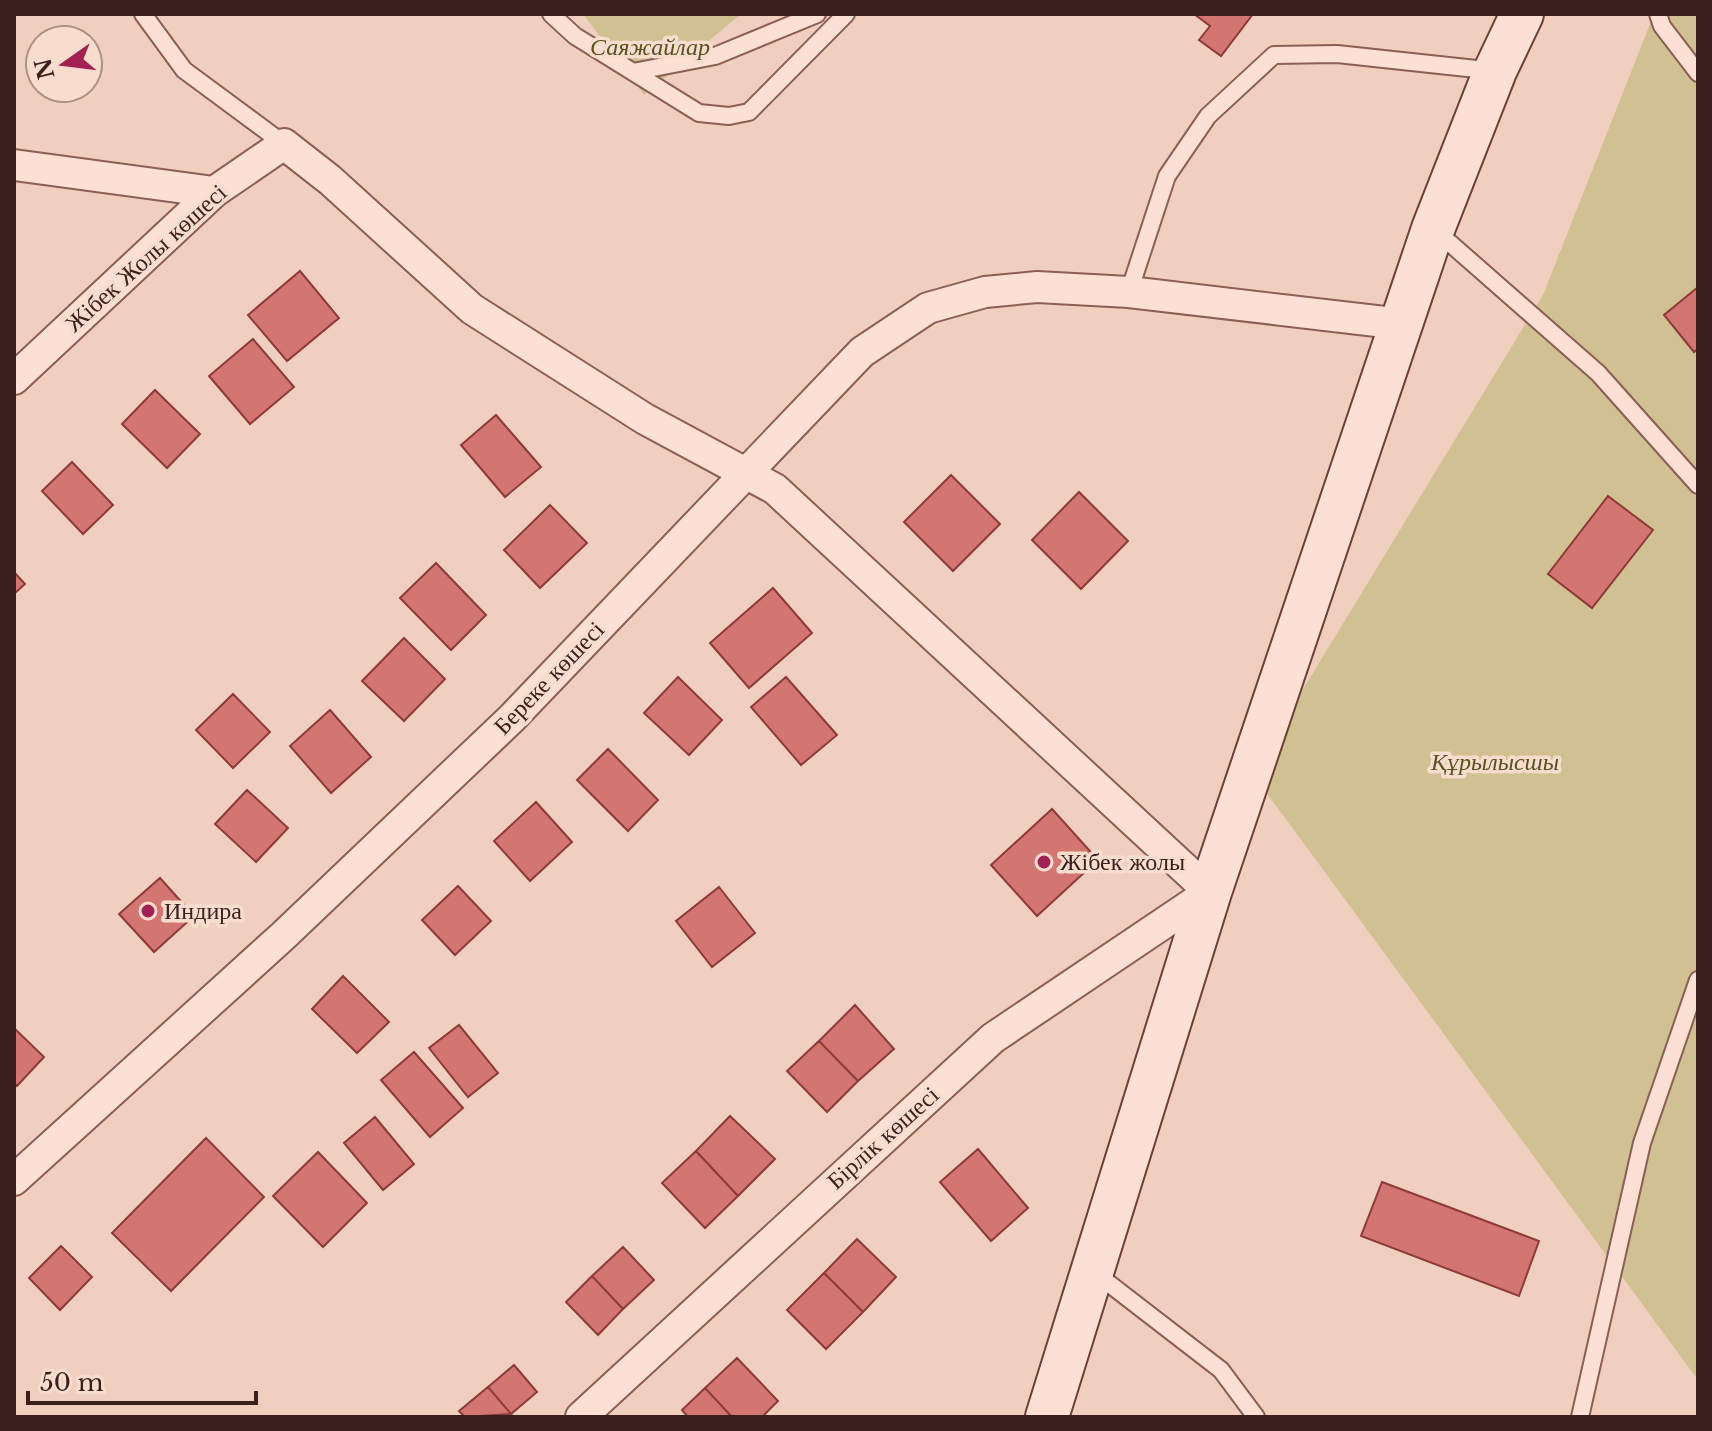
<svg xmlns="http://www.w3.org/2000/svg" width="1712" height="1431" font-family="'Libre Baskerville',serif">
<style>
.green{fill:#d0c092}
.building{fill:#d37571;stroke:#8d3b3a;stroke-width:2}
.lines{fill:none;stroke-linecap:round;stroke-linejoin:round}
.lane-casing{stroke:#8c5e56;stroke-width:20}
.street-casing{stroke:#8c5e56;stroke-width:34}
.secondary-casing{stroke:#6d3f39;stroke-width:46}
.lane{stroke:#fce0d3;stroke-width:16}
.street{stroke:#fce0d3;stroke-width:30}
.secondary{stroke:#fce0d3;stroke-width:42}
.poi-dot{fill:#a02152;stroke:#f8ddcf;stroke-width:3}
.labels{text-anchor:middle;stroke-width:7;stroke-linejoin:round;paint-order:stroke}
.park-label{font-size:24px;font-style:italic;fill:#585120;stroke:#f8ddcf}
.street-label{font-size:24px;fill:#3a1f1c;stroke:#f8ddcf}
.poi-label{font-size:24px;fill:#3a1f1c;stroke:#f8ddcf;text-anchor:start}
</style>
<rect width="100%" height="100%" fill="#f1cfbf"/>
<path class="green" d="M583,14H741L644,95Z
M1654,14H1698V1380L1252,773L1543,295Z"/>
<path class="building" d="M1194,14H1253L1221,56L1199,40L1210,26Z
M300,271L339,318L287,361L248,315Z
M1698,287V349L1694,352L1664,315Z
M253,339L294,387L250,424L209,376Z
M155,390L200,434L167,468L122,424Z
M496,415L541,467L505,497L461,445Z
M72,462L113,505L83,534L42,491Z
M951,475L1000,524L953,571L904,522Z
M1079,492L1128,541L1081,589L1032,540Z
M1608,496L1653,530L1592,608L1548,574Z
M550,505L587,543L540,588L504,550Z
M436,563L486,615L451,650L400,598Z
M14,572L25,584L14,594Z
M773,588L812,633L749,688L710,643Z
M404,638L445,679L404,721L362,681Z
M678,677L722,720L689,755L644,713Z
M786,677L837,735L801,765L751,707Z
M233,694L270,732L233,768L196,730Z
M330,710L371,757L331,793L290,746Z
M608,749L658,800L628,831L577,780Z
M247,790L288,828L256,862L215,824Z
M536,802L572,842L530,881L494,841Z
M1052,809L1098,860L1037,916L991,865Z
M160,878L194,916L154,952L119,914Z
M458,886L491,921L455,955L422,920Z
M719,887L755,933L712,967L676,921Z
M343,976L389,1022L357,1053L312,1009Z
M855,1005L894,1049L858,1081L819,1041Z
M459,1025L498,1073L468,1097L429,1048Z
M14,1028L44,1057L17,1086L14,1083Z
M819,1041L858,1081L827,1112L787,1071Z
M414,1052L463,1108L430,1137L381,1080Z
M730,1116L775,1159L738,1196L696,1151Z
M375,1117L414,1164L383,1190L344,1143Z
M206,1138L264,1197L171,1291L112,1233Z
M978,1149L1028,1208L991,1241L940,1182Z
M696,1151L738,1196L705,1228L662,1183Z
M318,1152L367,1203L323,1247L273,1196Z
M1382,1182L1539,1241L1519,1296L1361,1236Z
M857,1239L896,1277L863,1312L824,1273Z
M61,1246L92,1277L60,1310L29,1278Z
M623,1247L654,1280L623,1309L592,1276Z
M824,1273L863,1312L826,1349L787,1310Z
M592,1276L623,1309L598,1335L566,1302Z
M737,1358L778,1401L762,1417H732L705,1388Z
M514,1365L537,1392L511,1414L488,1387Z
M488,1387L511,1414L465,1417L459,1411Z
M705,1388L732,1417H688L682,1410Z"/>
<g class="lines">
<g class="lane-casing">
<path id="lane" d="M143,14L184,70L284,144
M551,14L575,36L699,113L729,116L749,112L846,14
M1658,14L1662,26L1698,73
M633,72L715,56L817,14
M1435,230L1598,373L1698,485
M1129,292L1167,176L1208,116L1274,55L1337,54L1495,71
M1094,1272L1221,1370L1256,1417
M1580,1417L1642,1143L1698,980"/>
</g>
<g class="street-casing">
<path id="street" d="M14,165L214,192
M14,379L214,192L284,144L330,180L472,309L645,419L775,489L1210,892L993,1038L581,1417
M14,1180L283,936L512,718L862,352L928,308L985,292L1037,287L1129,292L1402,324"/>
</g>
<g class="secondary-casing">
<path id="secondary" d="M1047,1417L1210,892L1433,229L1495,71L1522,14"/>
</g>
<use href="#lane" class="lane"/>
<use href="#street" class="street"/>
<use href="#secondary" class="secondary"/>
</g>
<g class="poi-dot">
<circle cx="1044" cy="862" r="8"/>
<circle cx="148" cy="911" r="8"/>
</g>
<g class="labels">
<g class="park-label">
<text x="650" y="55">Саяжайлар</text>
<text x="1495" y="770">Құрылысшы</text>
</g>
<g class="street-label">
<text transform="translate(146 258) rotate(-42)" y="8">Жібек Жолы көшесі</text>
<text transform="translate(549 678) rotate(-46)" y="8">Береке көшесі</text>
<text transform="translate(883 1138) rotate(-42)" y="8">Бірлік көшесі</text>
</g>
<g class="poi-label">
<text x="1060" y="870">Жібек жолы</text>
<text x="164" y="919">Индира</text>
</g>
</g>
<rect width="1712" height="1431" fill="none" stroke="#3a1f1c" stroke-width="32"/>
<g transform="translate(64 64) rotate(256)"><circle r="38" fill="#f8ddcf" stroke="#ac9187" stroke-width="2"/>
<path d="M0-6L14 30L0 20L-14 30Z" fill="#a02152"/>
<text y="-12" font-size="22" font-weight="bold" text-anchor="middle" fill="#3a1f1c">N</text>
</g>
<path d="M28 1391v12h228v-12" fill="none" stroke="#3a1f1c" stroke-width="4"/>
<text x="40" y="1391" font-size="24" fill="#3a1f1c" stroke="#f8ddcf" stroke-width="6" paint-order="stroke">50 m</text>
</svg>
